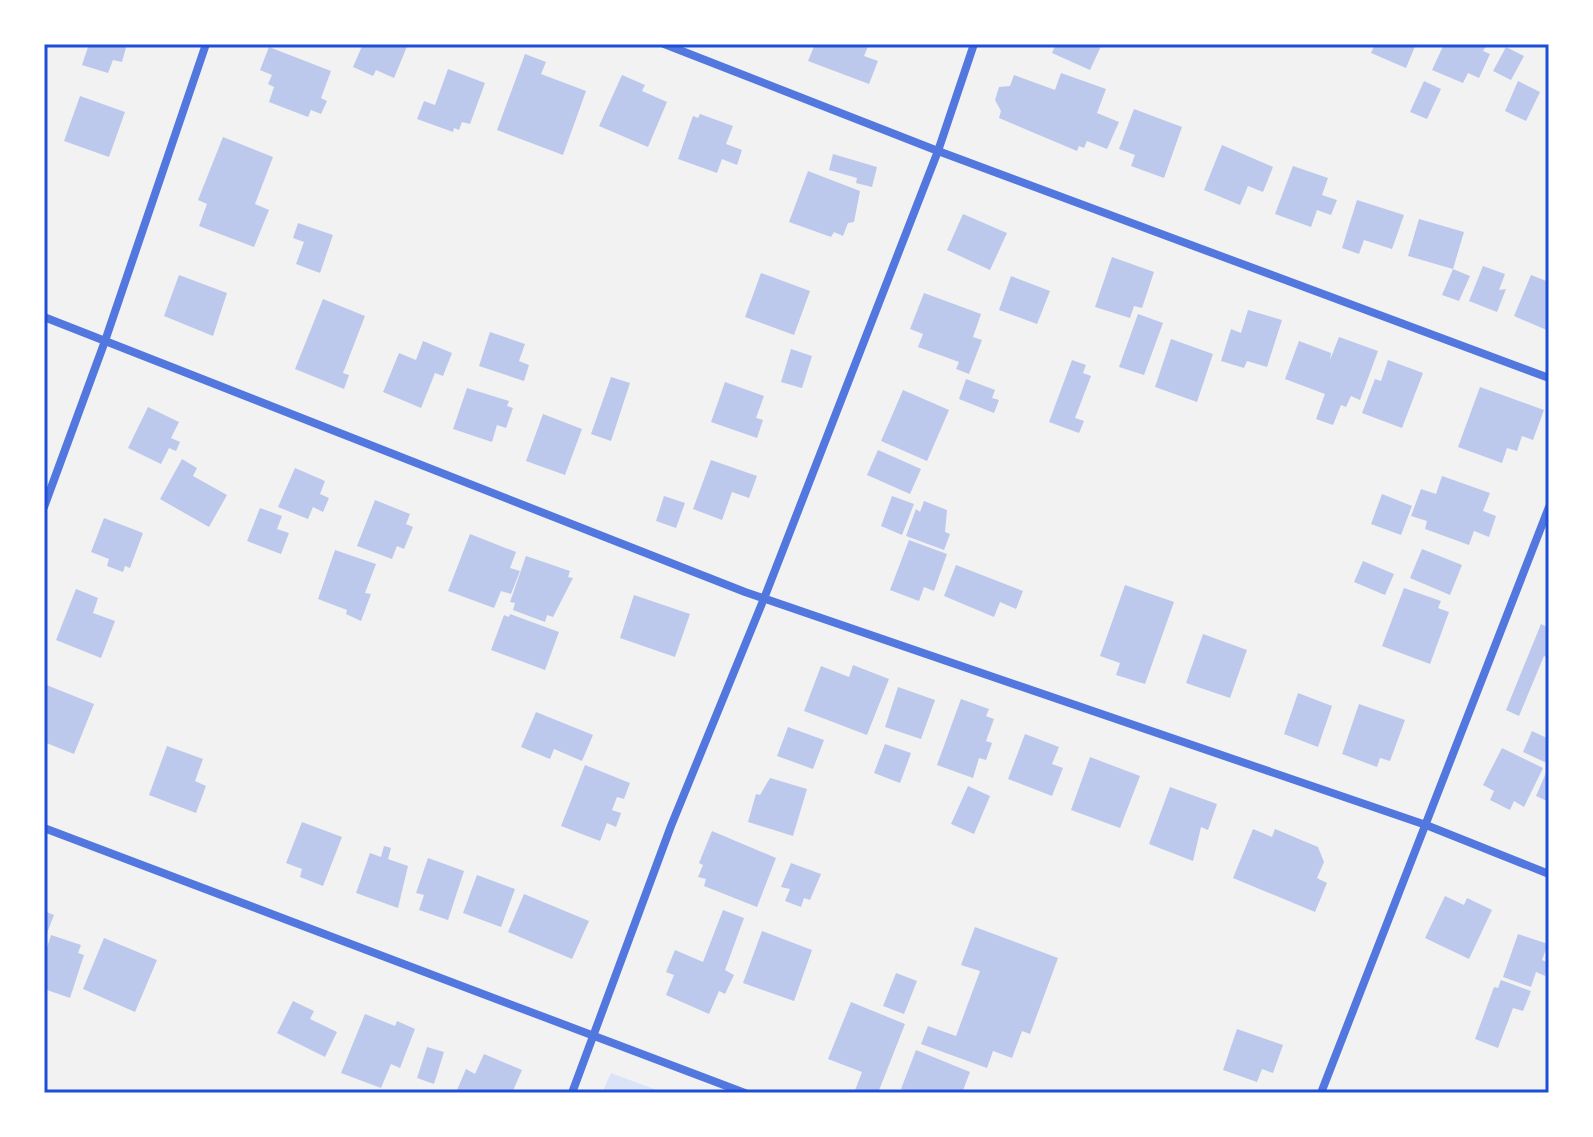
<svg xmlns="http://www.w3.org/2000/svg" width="1593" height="1137" font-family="Karla,sans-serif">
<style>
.green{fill:#dbe4f7}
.building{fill:#bdc9ec}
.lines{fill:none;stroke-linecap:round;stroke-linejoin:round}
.minor{stroke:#5277de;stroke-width:8}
.neatline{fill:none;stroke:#1d4ed8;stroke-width:3}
</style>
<rect width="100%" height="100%" fill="#f2f2f2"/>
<path class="green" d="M611,1073L665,1093H602Z"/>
<path class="building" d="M89,44H127L122,62L113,60L108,73L82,65Z
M363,44H408L394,78L376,70L373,76L353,67Z
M815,44H869L864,56L878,61L869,84L808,61Z
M1056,44H1102L1090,70L1052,53Z
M1375,44H1416L1406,68L1371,53Z
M1444,44H1487L1483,51L1490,54L1479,78L1468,73L1463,83L1432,70Z
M269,47L331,71L321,98L327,101L321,114L311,110L308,117L269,102L274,87L268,84L272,75L260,70Z
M1506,47L1524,56L1511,80L1493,71Z
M525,54L546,62L541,74L586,91L563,155L497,130Z
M448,69L485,83L470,124L462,122L459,130L454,128L453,132L417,119L424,101L435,105Z
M1061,73L1106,89L1097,113L1119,122L1107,149L1087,141L1084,148L1079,146L1077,151L999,118L1001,111L995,100L999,87L1010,86L1014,75L1055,90Z
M622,75L645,85L642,91L667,102L648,147L599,126Z
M1424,81L1441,89L1427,119L1410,112Z
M1518,81L1540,92L1526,121L1505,111Z
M80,96L125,112L109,157L64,141Z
M1134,109L1182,127L1164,178L1131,166L1135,155L1119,149Z
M700,114L733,126L726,144L742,150L737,165L722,159L717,173L678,159L693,116L698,118Z
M223,137L273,157L255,204L269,210L254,247L199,226L207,204L198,200Z
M1222,145L1273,167L1263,192L1248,186L1240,205L1204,190Z
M833,154L877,167L872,187L856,183L857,178L829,170Z
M1293,166L1328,178L1322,195L1337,200L1331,215L1317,210L1311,227L1275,214Z
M808,171L860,191L854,222L848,223L843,236L834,232L831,237L789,222Z
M1357,200L1404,215L1392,249L1364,240L1359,254L1342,248Z
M963,214L1007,233L990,270L947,250Z
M1419,219L1464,232L1453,269L1408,256Z
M298,223L333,235L320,273L296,264L304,242L293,238Z
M1112,257L1154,272L1142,308L1134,306L1130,318L1095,307Z
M1483,266L1505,274L1499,290L1506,289L1497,312L1469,301Z
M1453,269L1470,276L1459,301L1442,295Z
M761,273L810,291L794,335L745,317Z
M179,275L227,293L213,336L164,316Z
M1531,275L1549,282V331L1514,316Z
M1011,276L1050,291L1037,324L999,310Z
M924,293L981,314L973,337L982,340L969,374L956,369L959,362L918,347L923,334L910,329Z
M323,299L365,316L343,373L349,375L344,389L295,369Z
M1248,310L1282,320L1267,367L1247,361L1244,368L1221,361L1231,329L1241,333Z
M1138,314L1163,323L1144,375L1119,367Z
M490,332L525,344L519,361L529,365L524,381L479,366Z
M1339,337L1378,351L1360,400L1351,396L1346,407L1341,405L1333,425L1316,419L1325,394L1285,379L1299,341L1331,353L1330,360Z
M1171,339L1213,354L1197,402L1155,387Z
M423,341L452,353L443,376L435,373L421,408L383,392L399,353L416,360Z
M791,349L812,356L802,388L781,382Z
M1072,360L1086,365L1083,373L1091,376L1075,418L1084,421L1079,433L1049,422Z
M1388,360L1423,373L1402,428L1362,413L1375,379L1381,381Z
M611,377L630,383L611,441L591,434Z
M966,379L995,390L992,398L999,400L994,413L959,399Z
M725,382L764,396L756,418L763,420L757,438L711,422Z
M1480,387L1544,410L1533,440L1522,436L1517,451L1507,448L1502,463L1458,447Z
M467,388L509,401L507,406L513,408L506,428L497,425L492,442L453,429Z
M903,390L949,410L927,461L881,441Z
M148,407L179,422L171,438L180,442L176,451L169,448L161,464L128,448Z
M543,414L582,429L565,475L526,461Z
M878,450L921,469L910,494L867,475Z
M182,459L197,468L193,476L227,495L209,527L160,499Z
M711,460L757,476L749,498L732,492L722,520L693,509Z
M295,468L325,481L320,494L329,498L323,512L313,507L308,519L278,507Z
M1442,476L1490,493L1483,511L1496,516L1489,537L1474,531L1469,545L1425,529L1427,521L1411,516L1421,489L1436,494Z
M1382,494L1412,506L1401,535L1371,524Z
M664,496L685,503L676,528L656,521Z
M892,496L914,504L902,535L881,526Z
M375,500L410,514L406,524L413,527L404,549L397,546L392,559L357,546Z
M924,501L947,510L945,532L950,534L944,550L906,536L916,509L920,512Z
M260,508L282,516L277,529L289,533L281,554L247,541Z
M104,518L143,533L130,568L125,566L123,572L107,566L109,559L91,552Z
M470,534L516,552L510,568L520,571L511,594L501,591L494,608L448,591Z
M909,540L947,554L934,591L924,587L919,601L890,590Z
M1422,549L1462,565L1450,595L1410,578Z
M335,550L376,564L365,593L371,594L361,621L346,614L347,610L318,599Z
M526,556L570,571L568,577L573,578L553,617L547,615L545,622L513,610L515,603L510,602Z
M1363,561L1394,574L1385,595L1354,582Z
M956,565L1023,591L1016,609L1000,602L994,617L944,596Z
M1125,585L1174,602L1145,684L1116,675L1120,663L1100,656Z
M1404,588L1441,601L1438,608L1449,612L1430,664L1382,646Z
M76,589L98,598L93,613L115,621L101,658L56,640Z
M634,595L690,614L675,657L620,638Z
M510,614L559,632L545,670L491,650L504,615L509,617Z
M1541,624L1549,628V658L1544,656L1519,716L1506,710Z
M1203,634L1247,650L1230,698L1186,683Z
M853,665L889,679L867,735L804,711L821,666L849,677Z
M44,684L94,704L74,754L44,742Z
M898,687L935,700L921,739L885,727Z
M1298,693L1332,706L1318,747L1284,734Z
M961,699L989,709L986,716L994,719L986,741L992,743L986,760L979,758L973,778L937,765Z
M1359,704L1405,720L1390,761L1380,758L1377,767L1342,754Z
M536,712L593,735L582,761L554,749L550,759L521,747Z
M788,727L824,740L813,769L777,756Z
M1532,731L1549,739V764L1523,752Z
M1025,734L1059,747L1052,764L1063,768L1052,796L1008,779Z
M885,744L911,753L900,783L874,773Z
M167,746L203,759L195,781L206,786L196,813L149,795Z
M1502,748L1543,768L1524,807L1514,801L1510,810L1490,800L1494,791L1483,785Z
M1090,757L1140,776L1120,828L1071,810Z
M585,765L630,783L624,799L617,797L612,810L621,813L616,827L607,823L600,841L561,826Z
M1549,766V802L1536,796Z
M770,778L807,789L793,836L748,822L756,794L760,795Z
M968,786L990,796L974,834L951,824Z
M1170,787L1217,804L1208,830L1201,827L1193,861L1149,844Z
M302,822L342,837L323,886L300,877L302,869L286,863Z
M1253,829L1272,837L1275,829L1318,847L1324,862L1317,878L1327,883L1315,912L1233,878Z
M712,831L776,858L757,907L704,886L706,879L698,877L703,865L699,863Z
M384,846L391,848L388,859L408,866L398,908L356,893L370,853L381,857Z
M428,858L464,871L448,920L419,910L424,895L416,893Z
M791,863L821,874L810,900L804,898L801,907L785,901L790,889L781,887Z
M477,875L515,889L501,927L463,913Z
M524,894L589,921L572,959L508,932Z
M1445,896L1464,905L1467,898L1492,910L1469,959L1425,938Z
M723,910L744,918L725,970L734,975L725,994L719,991L709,1014L666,995L674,975L666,972L675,950L703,962Z
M44,911L54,915L44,941Z
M975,927L1058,958L1030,1034L1022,1031L1012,1058L993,1051L987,1068L921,1044L928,1026L956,1036L980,971L961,965Z
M762,931L812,950L794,1001L743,983Z
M1518,934L1548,944L1542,960L1549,963L1545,976L1536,972L1531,987L1503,977Z
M51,935L81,945L78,953L84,955L70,998L44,989V957Z
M104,938L157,960L135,1012L83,989Z
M896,973L917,981L904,1014L883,1006Z
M1501,980L1531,991L1523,1011L1513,1008L1498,1048L1475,1039L1494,987L1498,988Z
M293,1001L314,1011L310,1019L337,1032L325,1057L277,1033Z
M851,1002L905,1024L878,1093H854L862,1072L828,1059Z
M365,1014L395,1026L397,1021L415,1029L400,1068L391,1064L381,1088L341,1073Z
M1237,1029L1283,1045L1273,1073L1262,1069L1257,1082L1223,1070Z
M427,1047L444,1052L434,1084L417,1078Z
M916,1050L970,1072L962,1093H912L901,1089Z
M484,1054L522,1070L512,1093L457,1090L466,1069L475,1074Z"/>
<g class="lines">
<path class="minor" d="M664,44L938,151L1549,378
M44,317L745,592L1426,825L1549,874
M44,507L105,341L206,44
M44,828L745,1093
M572,1093L671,826L765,596L938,151L974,44
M1321,1093L1549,507"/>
</g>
<rect width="1593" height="1137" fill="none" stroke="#ffffff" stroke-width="92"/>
<rect x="46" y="46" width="1501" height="1045" class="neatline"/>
</svg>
